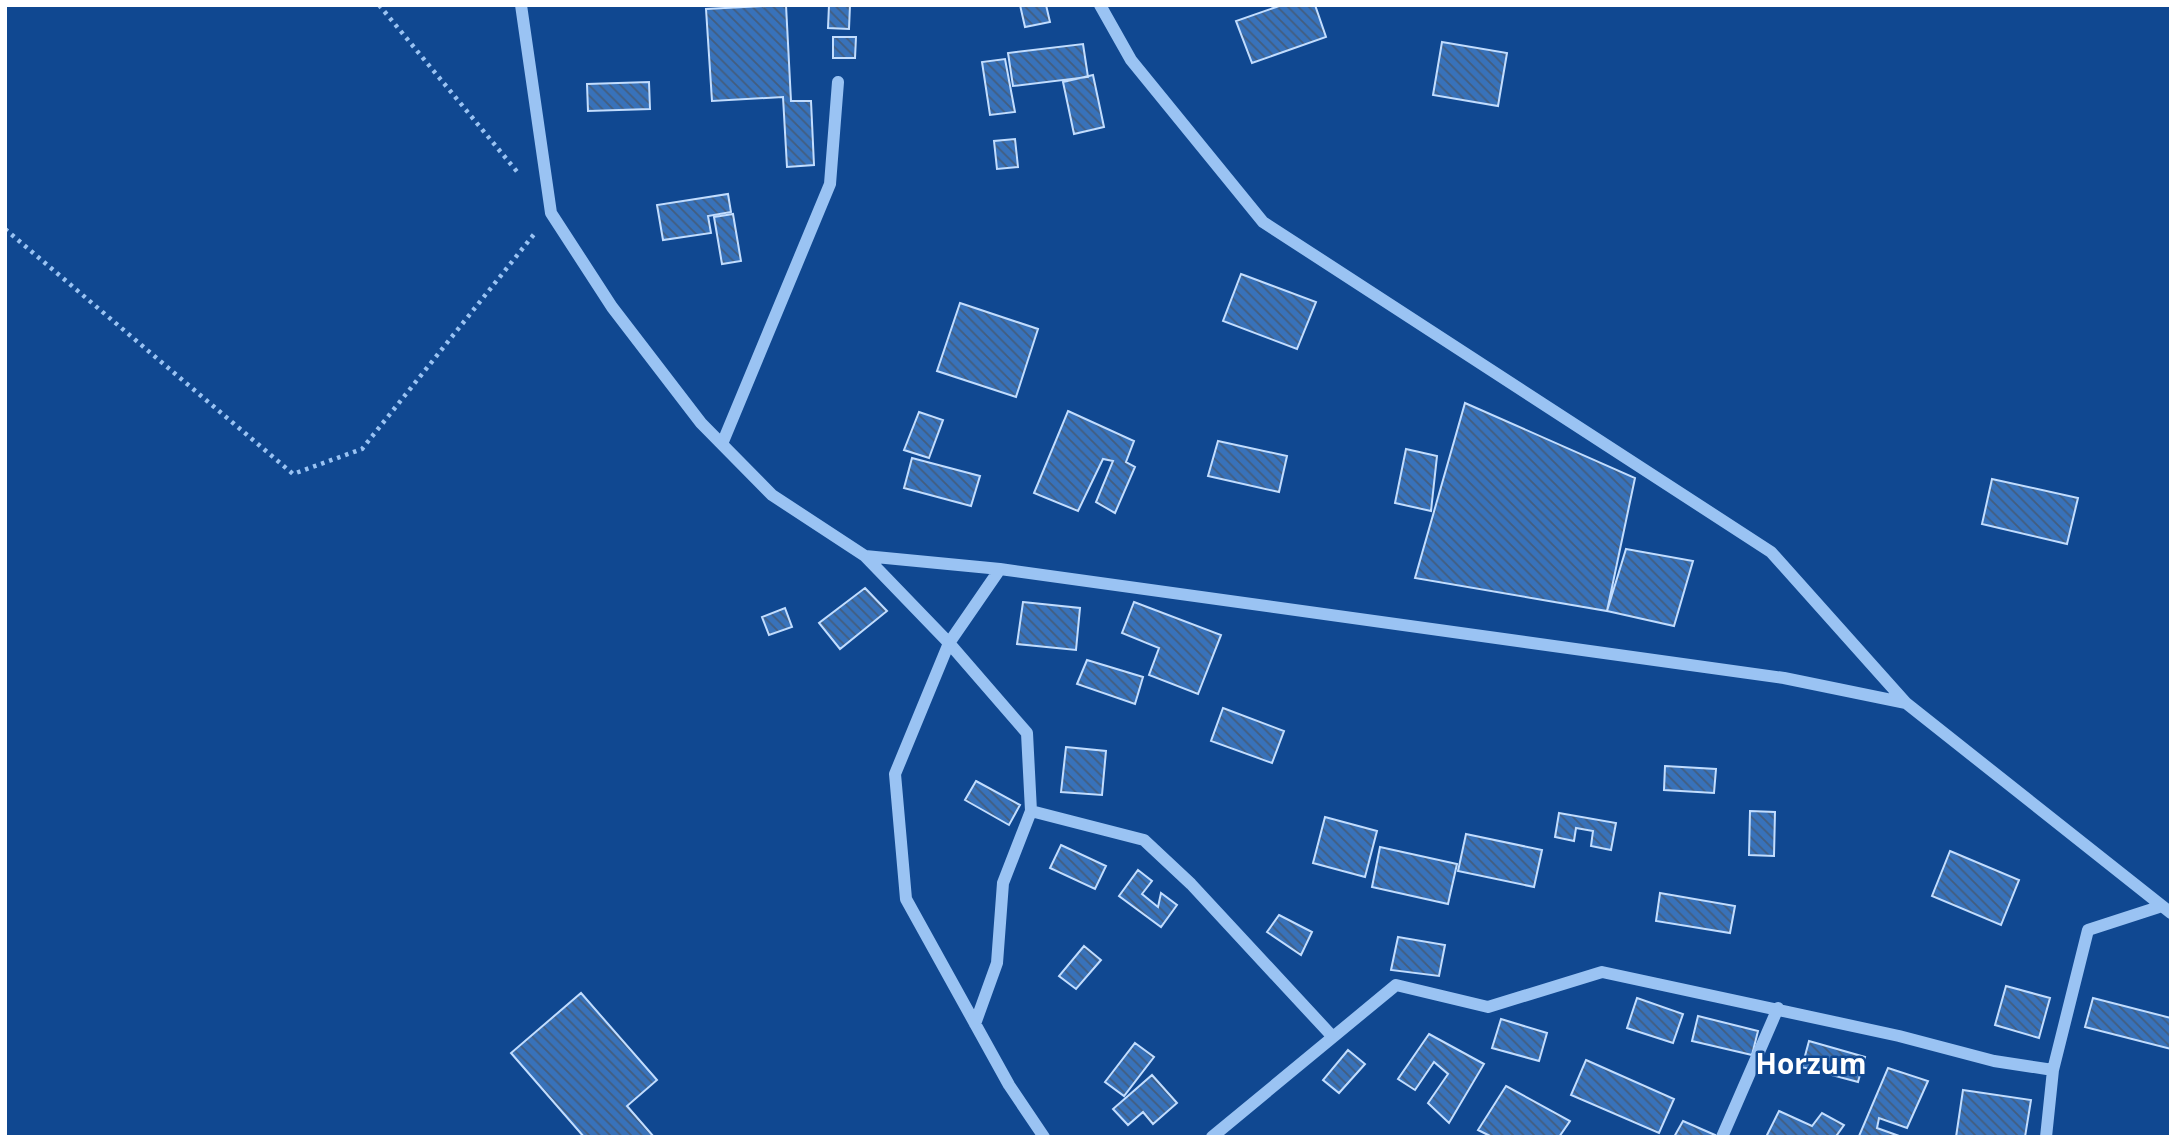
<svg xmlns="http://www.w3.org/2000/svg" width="2176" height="1142" font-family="'Open Sans',sans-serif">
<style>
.building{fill:url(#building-back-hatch);stroke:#c2ddfe;stroke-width:2}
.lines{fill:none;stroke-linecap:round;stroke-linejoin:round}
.path{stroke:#9ac3f3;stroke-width:4.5;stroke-dasharray:3.5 5;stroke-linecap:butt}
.minor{stroke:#9ac3f3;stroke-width:12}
.labels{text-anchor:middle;stroke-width:5;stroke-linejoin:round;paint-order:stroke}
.quarter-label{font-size:28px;font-weight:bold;fill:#fff;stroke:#104891}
</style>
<defs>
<pattern id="building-back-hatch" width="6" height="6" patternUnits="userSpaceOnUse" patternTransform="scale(1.75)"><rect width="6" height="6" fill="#3872ba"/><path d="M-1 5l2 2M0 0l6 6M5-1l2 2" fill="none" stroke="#435d7e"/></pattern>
</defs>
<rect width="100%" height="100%" fill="#104891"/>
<path class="building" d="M786,5L791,101H811L814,165L787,167L783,97L712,101L706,9Z
M829,5H850L849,29L828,28Z
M1020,5H1046L1050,22L1025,27Z
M1282,5H1315L1326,37L1252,63L1236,21Z
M833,37H856L855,58H833Z
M1442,42L1507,53L1498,106L1433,95Z
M1083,44L1088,77L1013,86L1008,53Z
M1005,59L1015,112L990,115L982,62Z
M1093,75L1104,127L1074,134L1063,82Z
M649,82L650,109L588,111L587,84Z
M1015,139L1018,167L997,169L994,141Z
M728,194L731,212L708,216L711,233L663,240L657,205Z
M733,214L741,261L722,264L714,217Z
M1241,274L1316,302L1297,349L1223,321Z
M960,303L1038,329L1016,397L937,371Z
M1465,403L1635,478L1607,611L1415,578Z
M1068,411L1134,441L1126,462L1135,467L1115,513L1096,502L1113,461L1103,459L1078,511L1034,493Z
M919,412L943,420L929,458L904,450Z
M1218,441L1287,456L1279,492L1208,476Z
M1406,449L1437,456L1431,511L1395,503Z
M912,458L980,476L971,506L904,488Z
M1992,479L2078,498L2067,544L1982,524Z
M1626,549L1693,561L1674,626L1607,611Z
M865,588L887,611L840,649L819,623Z
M1023,602L1080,608L1076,650L1017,644Z
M1134,602L1221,635L1198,694L1149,675L1159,648L1122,633Z
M785,608L792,627L769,635L762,617Z
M1087,660L1143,677L1135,704L1077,684Z
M1223,708L1284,731L1272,763L1211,741Z
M1066,747L1106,751L1102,795L1061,792Z
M1665,766L1716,769L1714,793L1664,790Z
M976,781L1020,805L1009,825L965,800Z
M1750,811L1775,812L1774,856L1749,855Z
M1559,813L1616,823L1611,850L1591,846L1593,831L1576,828L1574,841L1555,837Z
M1325,817L1377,831L1365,877L1313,863Z
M1466,834L1542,850L1534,887L1458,871Z
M1061,845L1106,866L1095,889L1050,868Z
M1380,847L1457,864L1448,904L1372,887Z
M1950,851L2019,880L2001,925L1932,896Z
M1138,870L1152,881L1142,894L1158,907L1161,893L1177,905L1161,927L1119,896Z
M1660,893L1735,906L1730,933L1656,921Z
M1279,915L1312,932L1301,955L1267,932Z
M1398,937L1445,945L1439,976L1391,970Z
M1084,946L1101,960L1076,989L1059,976Z
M2006,986L2050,998L2039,1038L1995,1025Z
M581,993L657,1080L627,1106L654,1137H584L511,1053Z
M1637,998L1683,1014L1673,1043L1627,1028Z
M2093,998L2171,1018V1049L2085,1027Z
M1698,1016L1758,1031L1752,1055L1692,1041Z
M1501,1019L1547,1033L1539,1061L1492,1048Z
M1429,1034L1484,1064L1449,1123L1428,1103L1448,1074L1434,1062L1415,1090L1398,1079Z
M1809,1041L1865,1057L1858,1082L1802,1067Z
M1135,1043L1154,1057L1124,1096L1105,1082Z
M1348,1050L1365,1064L1339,1093L1323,1080Z
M1586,1060L1674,1099L1659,1133L1571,1095Z
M1888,1068L1928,1081L1907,1128L1879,1118L1877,1128L1902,1137L1859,1136Z
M1152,1075L1177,1103L1153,1124L1143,1112L1128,1125L1113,1109Z
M1506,1086L1570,1121L1559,1137H1492L1478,1130Z
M1963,1090L2031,1100L2025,1137H1956Z
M1779,1111L1812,1126L1822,1113L1844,1125L1837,1135L1839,1137H1766Z
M1683,1121L1715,1135V1137H1674Z"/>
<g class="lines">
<path class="path" d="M379,5L519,174
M5,229L293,474L362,449L535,233"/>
<path class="minor" d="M521,5L551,213L612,307L701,423L772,495L865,556L1000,569L1784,678L1906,703
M1100,5L1131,60L1263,222L1771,552L1906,703L2171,913
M722,444L830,184L838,82
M865,556L949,643L895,774L906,899L1009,1085L1044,1137
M1031,811L1144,840L1191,884L1332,1036
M975,1024L997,963L1003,883L1031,811L1027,733L949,643L1000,569
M1212,1137L1396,985L1488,1007L1602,972L1899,1036L1994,1061L2053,1070L2088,930L2162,906
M1722,1137L1778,1008
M2046,1137L2053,1070"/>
</g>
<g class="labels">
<g class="quarter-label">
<text x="1811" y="1074">Horzum</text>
</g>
</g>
<rect width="2176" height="1142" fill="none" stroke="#ffffff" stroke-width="14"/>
</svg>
